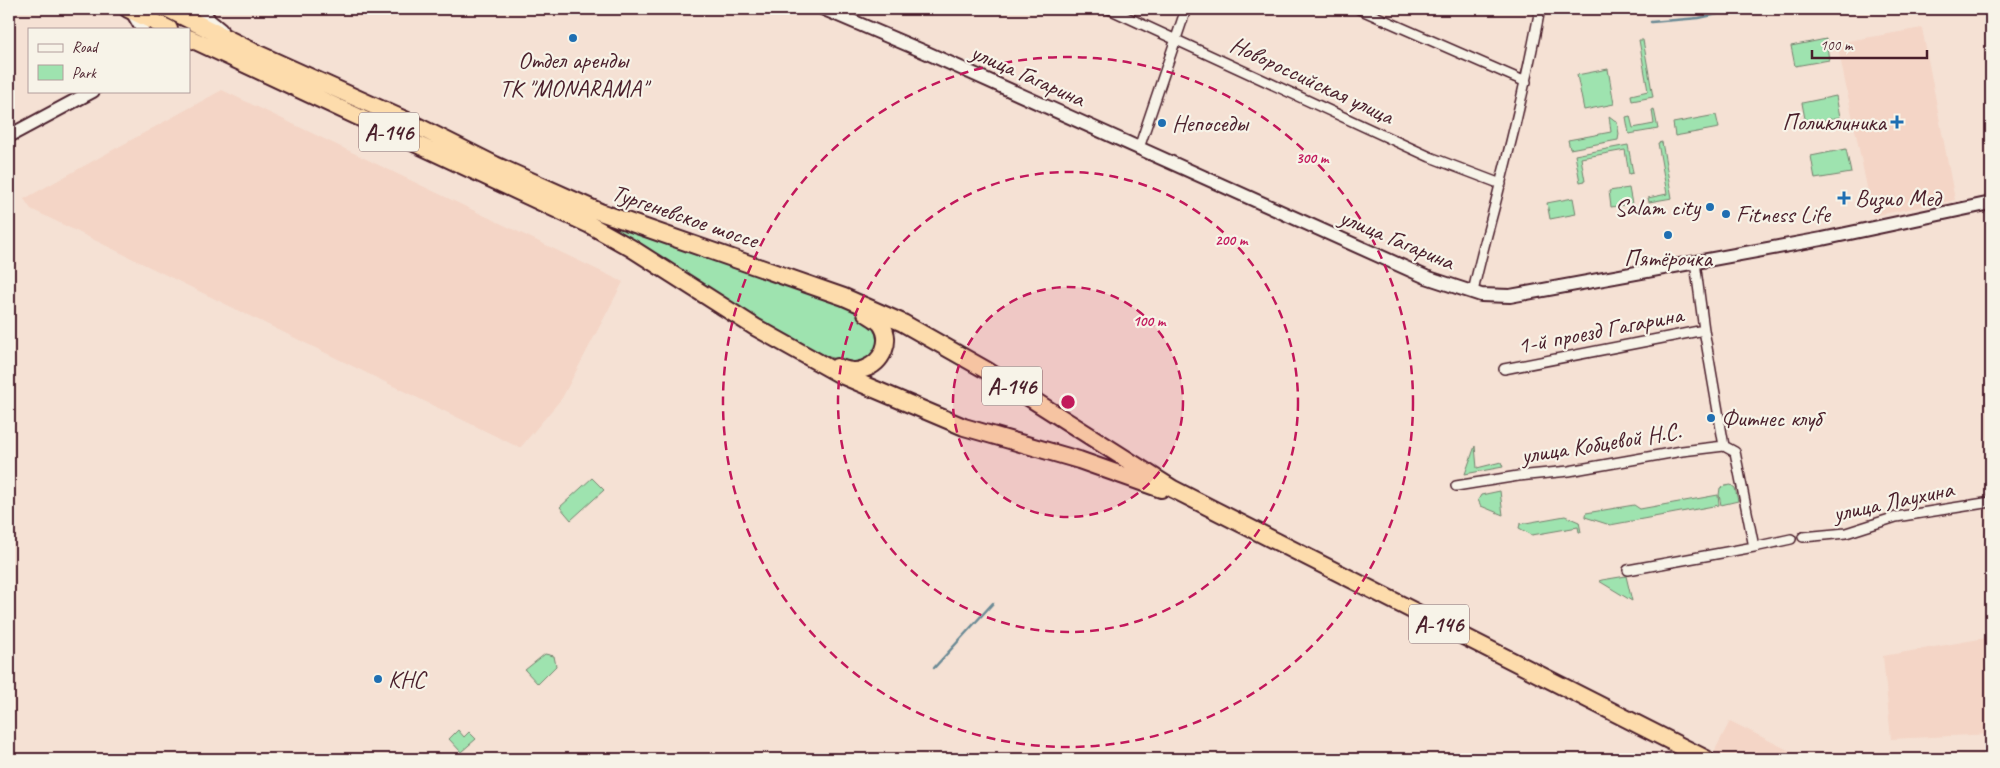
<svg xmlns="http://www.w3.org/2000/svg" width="2000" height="768" font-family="Caveat,sans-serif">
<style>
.built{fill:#f4d5c6}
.green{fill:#9ee3af;stroke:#74816d}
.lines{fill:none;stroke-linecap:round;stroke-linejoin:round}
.stream{stroke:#6b8a95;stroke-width:2.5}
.street-casing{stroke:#4a1f2b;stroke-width:12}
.secondary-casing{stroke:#4a1f2b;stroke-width:16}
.highway-casing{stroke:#4a1f2b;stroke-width:20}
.street{stroke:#f7f3e8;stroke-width:9}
.secondary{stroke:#f7f3e8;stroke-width:12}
.highway{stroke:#fddcac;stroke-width:16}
.ring{fill:none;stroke:#c2185b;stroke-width:2.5;stroke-dasharray:9 6}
.poi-dot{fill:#1f6fb2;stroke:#f7f3e8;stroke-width:2}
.labels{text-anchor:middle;stroke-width:4.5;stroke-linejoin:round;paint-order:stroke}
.shield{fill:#f7f3e8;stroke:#7e5f64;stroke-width:1}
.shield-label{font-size:22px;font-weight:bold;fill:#4a1f2b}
.poi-label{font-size:24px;fill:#4a1f2b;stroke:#f7f3e8;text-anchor:start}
.street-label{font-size:24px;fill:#4a1f2b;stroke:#f7f3e8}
.centre{fill:#c2185b;stroke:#f7f3e8;stroke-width:2.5}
.ring-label{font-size:15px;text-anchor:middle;font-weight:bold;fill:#c2185b;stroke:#f7f3e8;stroke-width:4.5;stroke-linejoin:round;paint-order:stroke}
</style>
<rect width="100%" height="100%" fill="#f5e1d4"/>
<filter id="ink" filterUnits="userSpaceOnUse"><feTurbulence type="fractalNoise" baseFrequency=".02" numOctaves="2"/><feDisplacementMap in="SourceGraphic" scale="10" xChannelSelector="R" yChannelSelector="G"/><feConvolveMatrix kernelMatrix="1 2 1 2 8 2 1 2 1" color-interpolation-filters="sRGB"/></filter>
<g filter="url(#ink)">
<path class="built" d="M1922,28L1955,200L1873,216L1837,43Z
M222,90L623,282L562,398L520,448L31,209L24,199Z
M1991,637V734L1891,739L1883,656Z
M1730,721L1806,759H1728L1714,752Z"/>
<path class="green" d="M1826,39L1829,60L1795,66L1791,46Z
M1639,40H1643L1653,97L1632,101L1631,95L1648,91Z
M1608,69L1614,104L1584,110L1577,75Z
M1836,96L1840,117L1806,124L1802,103Z
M1654,109L1658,129L1629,134L1626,117L1630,116L1633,128L1654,124L1652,110Z
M1716,115L1719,128L1675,136L1673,123Z
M1609,116L1617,122L1619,134L1618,140L1570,149L1568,140L1611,132Z
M1662,142L1672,198L1649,202L1648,198L1667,194L1658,143Z
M1628,145L1633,173L1629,174L1625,150L1581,158L1585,181L1580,182L1575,155Z
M1846,149L1851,173L1815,179L1811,156Z
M1629,188L1632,204L1611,207L1609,191Z
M1573,198L1576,214L1550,219L1547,203Z
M594,217L797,287L856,311L877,328L881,351L863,365C819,361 770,326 733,303C686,275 640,246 594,217Z
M1475,446L1477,468L1501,462L1503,467L1465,474Z
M592,478L604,490L571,520L560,507Z
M1731,485L1735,488L1738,501L1721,505L1719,495L1720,488L1725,486Z
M1500,491L1503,515L1481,506L1478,500L1481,495Z
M1718,495L1719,505L1610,525L1585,517V515L1586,513L1634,505L1640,509Z
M1565,516L1579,522L1581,532H1579L1578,527L1532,535L1519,528L1520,524Z
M1626,576L1632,601L1599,581L1602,580Z
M545,654L554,656L556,666L538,684L525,670Z
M458,730L464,737L469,732L476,739L461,752L449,739Z"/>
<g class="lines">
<path class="stream" d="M1651,22L1699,18L1740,9
M934,668L993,603"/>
<g class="street-casing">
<path id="street" d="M1109,9L1430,157L1501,184
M1359,9L1526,82
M1139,148L1186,9
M1695,262L1704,330L1724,446
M1473,292C1481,254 1492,218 1501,181C1516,124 1529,67 1540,9
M1504,369L1704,330
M1456,486L1518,476L1569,471L1682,451L1724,446L1735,452L1754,547L1628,570
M1803,537L1846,533L1896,517L1991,502
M1754,547L1791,539"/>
</g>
<g class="secondary-casing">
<path id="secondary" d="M202,9L210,21L221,30
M824,9L925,52L1426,277L1481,295L1510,296L1822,239L1991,203
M131,10L142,29
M9,136L93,91"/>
</g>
<g class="highway-casing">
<path id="highway" d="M128,9L169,29
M168,9L252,51L403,119L495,165L600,212L844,297L903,323L986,370L1173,489L1706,759
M189,38L590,225L631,248L755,327L841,375L964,427L1079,460L1161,489
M837,367C846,370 855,373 864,369C882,363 893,341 881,324C878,320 870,316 866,313"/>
</g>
<use href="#street" class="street"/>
<use href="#secondary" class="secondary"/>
<use href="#highway" class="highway"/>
</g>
</g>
<circle cx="1068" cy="402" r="115" fill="#c2185b" fill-opacity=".12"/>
<g class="ring">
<circle cx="1068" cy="402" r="115"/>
<circle cx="1068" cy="402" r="230"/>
<circle cx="1068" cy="402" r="345"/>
</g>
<g class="poi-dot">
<circle cx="573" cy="38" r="5"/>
<path d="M1894.5 114.5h5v5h5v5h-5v5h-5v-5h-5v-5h5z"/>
<circle cx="1162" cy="123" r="5"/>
<path d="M1841.5 190.5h5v5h5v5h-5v5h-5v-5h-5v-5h5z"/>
<circle cx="1710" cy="207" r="5"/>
<circle cx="1726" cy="214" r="5"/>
<circle cx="1668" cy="235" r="5"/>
<circle cx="1711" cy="418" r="5"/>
<circle cx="378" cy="679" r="5"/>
</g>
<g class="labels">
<g class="shield">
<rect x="359" y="112.5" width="60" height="39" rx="4"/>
<rect x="982" y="366.5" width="60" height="39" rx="4"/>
<rect x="1409" y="604.5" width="60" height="39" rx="4"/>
</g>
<g class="shield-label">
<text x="389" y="140">А-146</text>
<text x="1012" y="394">А-146</text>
<text x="1439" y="632">А-146</text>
</g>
<g class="poi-label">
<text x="573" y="68" text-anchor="middle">Отдел аренды<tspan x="573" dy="28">ТК "MONARAMA"</tspan></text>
<text x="1886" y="130" text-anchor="end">Поликлиника</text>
<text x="1172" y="131">Непоседы</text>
<text x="1855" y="206">Визио Мед</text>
<text x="1700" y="215" text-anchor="end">Salam city</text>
<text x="1736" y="222">Fitness Life</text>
<text x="1668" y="266" text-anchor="middle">Пятёрочка</text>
<text x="1721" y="426">Фитнес клуб</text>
<text x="388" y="687">КНС</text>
</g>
<g class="street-label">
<text transform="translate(1028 75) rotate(24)" y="8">улица Гагарина</text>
<text transform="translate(1312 80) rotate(25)" y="8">Новороссийская улица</text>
<text transform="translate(685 216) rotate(19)" y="8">Тургеневское шоссе</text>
<text transform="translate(1397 239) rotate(23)" y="8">улица Гагарина</text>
<text transform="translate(1600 330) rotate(-11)" y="8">1-й проезд Гагарина</text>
<text transform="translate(1601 443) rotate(-9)" y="8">улица Кобцевой Н.С.</text>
<text transform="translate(1893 501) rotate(-12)" y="8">улица Лаухина</text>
</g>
</g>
<circle cx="1068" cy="402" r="8" class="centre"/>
<g class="ring-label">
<text x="1312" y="163">300 m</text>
<text x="1231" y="245">200 m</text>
<text x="1149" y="326">100 m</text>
</g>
<rect width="2000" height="768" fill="none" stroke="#f7f3e8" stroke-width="30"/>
<rect x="15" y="15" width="1970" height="738" fill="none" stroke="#4a1f2b" stroke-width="2" filter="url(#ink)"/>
<rect x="28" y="28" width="162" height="65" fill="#f7f3e8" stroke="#b29e9c"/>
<rect x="38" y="44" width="25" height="8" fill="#f7f3e8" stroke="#b29e9c"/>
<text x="72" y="52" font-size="15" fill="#4a1f2b">Road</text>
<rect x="38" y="65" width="25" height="15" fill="#9ee3af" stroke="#b29e9c"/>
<text x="72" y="78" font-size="15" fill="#4a1f2b">Park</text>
<path d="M1812 50v8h115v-8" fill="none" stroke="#4a1f2b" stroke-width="2.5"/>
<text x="1820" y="50" font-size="15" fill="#4a1f2b" stroke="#f7f3e8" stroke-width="4" paint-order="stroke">100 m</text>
</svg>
